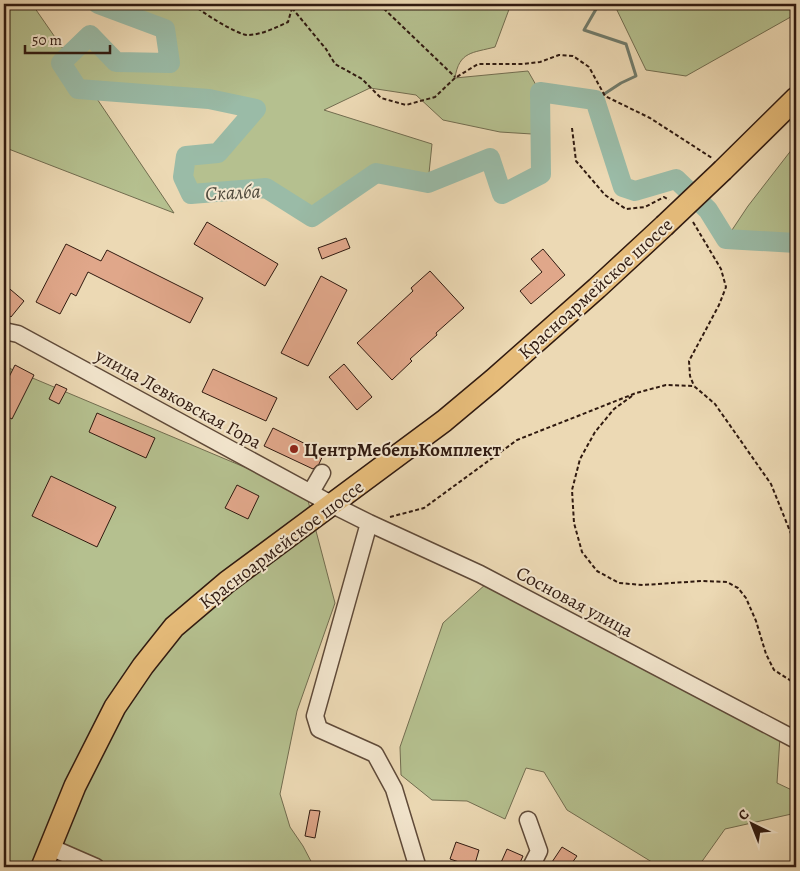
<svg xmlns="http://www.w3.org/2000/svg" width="800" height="871" font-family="Alegreya,serif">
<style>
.green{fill:#b5c08f;stroke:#726d50}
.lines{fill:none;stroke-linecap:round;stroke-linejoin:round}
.stream{stroke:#707b6b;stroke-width:3}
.river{stroke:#9abba7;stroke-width:20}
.building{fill:#e0a78a;stroke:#301a10}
.minor-casing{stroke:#5f4a39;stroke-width:19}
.major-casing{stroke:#301a10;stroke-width:24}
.path{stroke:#301a10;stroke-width:2;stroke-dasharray:4 2.5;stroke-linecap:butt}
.minor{stroke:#f3e6ce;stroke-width:16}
.major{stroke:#e6bc7a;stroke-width:21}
.major-bridge-casing{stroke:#301a10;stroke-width:24;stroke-linecap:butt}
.major-bridge{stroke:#e6bc7a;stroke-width:21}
.poi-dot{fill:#8f2418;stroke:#f3e6ce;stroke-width:2}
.labels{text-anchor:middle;stroke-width:4;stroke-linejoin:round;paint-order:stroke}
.street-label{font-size:19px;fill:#301a10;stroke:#f3e6ce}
.poi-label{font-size:19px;font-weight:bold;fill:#301a10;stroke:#f3e6ce;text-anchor:start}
.water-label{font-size:20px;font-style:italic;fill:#504a3d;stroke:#f3e6ce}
</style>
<rect width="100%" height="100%" fill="#ecd9b4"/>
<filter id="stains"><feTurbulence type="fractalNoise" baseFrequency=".004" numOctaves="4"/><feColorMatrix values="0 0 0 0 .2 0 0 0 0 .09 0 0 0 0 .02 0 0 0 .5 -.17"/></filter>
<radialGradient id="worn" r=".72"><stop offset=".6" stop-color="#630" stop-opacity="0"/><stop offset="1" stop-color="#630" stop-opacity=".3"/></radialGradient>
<path class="green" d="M4,4H32L68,56L90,35L116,62L169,63L165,29L98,4H511L495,47C473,53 459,51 455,78L528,71L540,92L532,134L500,132L443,120L416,95L370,88L324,110L432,144L428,183L376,173L312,217L266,188L191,194L183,177L186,156L218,153L255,109L209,99L91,90L174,213L6,148L4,153Z
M614,4H796V14L686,76L646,70Z
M796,144V243L726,239L748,206Z
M4,366L306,493L335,603L297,711L280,794L290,827L303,846L314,867H4Z
M487,583L780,737L777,783L796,792V813L725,829L698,867H660L567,810L544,772L526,768L505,819L467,801L432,800L401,775L400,747L443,623Z"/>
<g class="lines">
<path class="stream" d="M595,100L621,83L636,76L626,44L584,30L599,4"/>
<path class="river" d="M98,4L165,29L170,63L116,62L90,35L61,63L78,89L209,99L256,109L218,153L186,156L183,177L191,194L266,188L312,217L376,173L428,183L490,158L502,194L541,174L540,92L595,100L623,187L635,191L676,179L708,210L726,239L796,243"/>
</g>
<path class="building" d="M207,222L278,264L265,286L194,244Z
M346,238L350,248L322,259L318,248Z
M66,244L101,261L107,250L203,298L190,323L88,272L76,296L71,293L60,314L36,302Z
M543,249L565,275L531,304L520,291L542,272L531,259Z
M430,271L464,308L436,333L437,335L410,359L412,361L392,380L357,343L413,291L411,288Z
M321,276L347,290L308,366L281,353Z
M4,284L24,301L11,317L4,311Z
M344,364L372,397L357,410L329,377Z
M15,365L34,375L12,419L4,415V387Z
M213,369L277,398L266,421L202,392Z
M56,384L67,389L59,404L49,399Z
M97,413L155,438L146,458L89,432Z
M273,428L324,453L319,464L313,469L264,446Z
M51,476L116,507L97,547L32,516Z
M237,485L259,496L248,519L225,508Z
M310,810L320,811L315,838L305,836Z
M456,842L479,850L474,867L450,859Z
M562,847L577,856L569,867H560L552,862Z
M507,849L523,856L518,867H499Z"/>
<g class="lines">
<g class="minor-casing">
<path id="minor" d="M4,331L18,334L333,505L369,523L480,574L796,740
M311,492L322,473
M369,523L315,716L319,729L375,754L394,789L417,865L416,867
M528,820L539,851L531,867
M50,847L96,867"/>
</g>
<g class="major-casing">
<path id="major" d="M723,170L796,98
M42,867L75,786L115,707L143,666L174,627L227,582L444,421L493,380L597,288L664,226"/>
</g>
<path class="path" d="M193,4C199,11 238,35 247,35C261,35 275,28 288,22L292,8L289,4
M379,4L455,77
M292,8L326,49L335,64L362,79L381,98L406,105L435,97L455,78L478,64H523L540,62L559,55L573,56L589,67L605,96L650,118L712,158
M572,128L576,161L605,195L626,209L645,207L664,197L669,200
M693,222L721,269L726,287L719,305L689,361L690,376L694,386
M632,396L614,409L595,432L580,459L572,490L574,523L582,552L597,571L619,583L643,585L701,581L727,582L738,588L746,598L756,621L766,654L774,670L796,684
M390,517L424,508L517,440L636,393L666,385L694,386L715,404L771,484L796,546"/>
<use href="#minor" class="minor"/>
<use href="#major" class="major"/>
<g class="major-bridge-casing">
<path id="major-bridge" d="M664,226L723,170"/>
</g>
<use href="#major-bridge" class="major-bridge"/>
</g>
<circle class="poi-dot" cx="294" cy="449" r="5"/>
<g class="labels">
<g class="street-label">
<text transform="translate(595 288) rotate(-42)" y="7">Красноармейское шоссе</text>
<text transform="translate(179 398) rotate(29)" y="7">улица Левковская Гора</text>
<text transform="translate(281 544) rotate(-37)" y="7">Красноармейское шоссе</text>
<text transform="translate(575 601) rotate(28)" y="7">Сосновая улица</text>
</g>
<g class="poi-label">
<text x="304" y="456">ЦентрМебельКомплект</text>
</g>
<g class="water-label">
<text transform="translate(233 192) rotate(-3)" y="7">Скалба</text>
</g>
</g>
<rect width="800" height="871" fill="none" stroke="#ecd9b4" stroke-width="20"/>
<rect x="5" y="5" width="790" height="861" fill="none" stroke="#301a10" stroke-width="2.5"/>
<rect x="10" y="10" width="780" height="851" fill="none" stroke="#301a10"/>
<g transform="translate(752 824) rotate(317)" stroke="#f3e6ce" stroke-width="4" paint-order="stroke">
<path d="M0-4L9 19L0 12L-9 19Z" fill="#301a10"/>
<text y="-8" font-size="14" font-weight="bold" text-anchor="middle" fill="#301a10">С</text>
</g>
<path d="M25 45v8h85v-8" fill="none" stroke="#301a10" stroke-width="2.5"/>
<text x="32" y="45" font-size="15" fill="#301a10" stroke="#f3e6ce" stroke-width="4" paint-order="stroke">50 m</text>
<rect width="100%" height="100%" filter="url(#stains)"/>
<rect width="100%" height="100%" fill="url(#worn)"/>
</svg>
